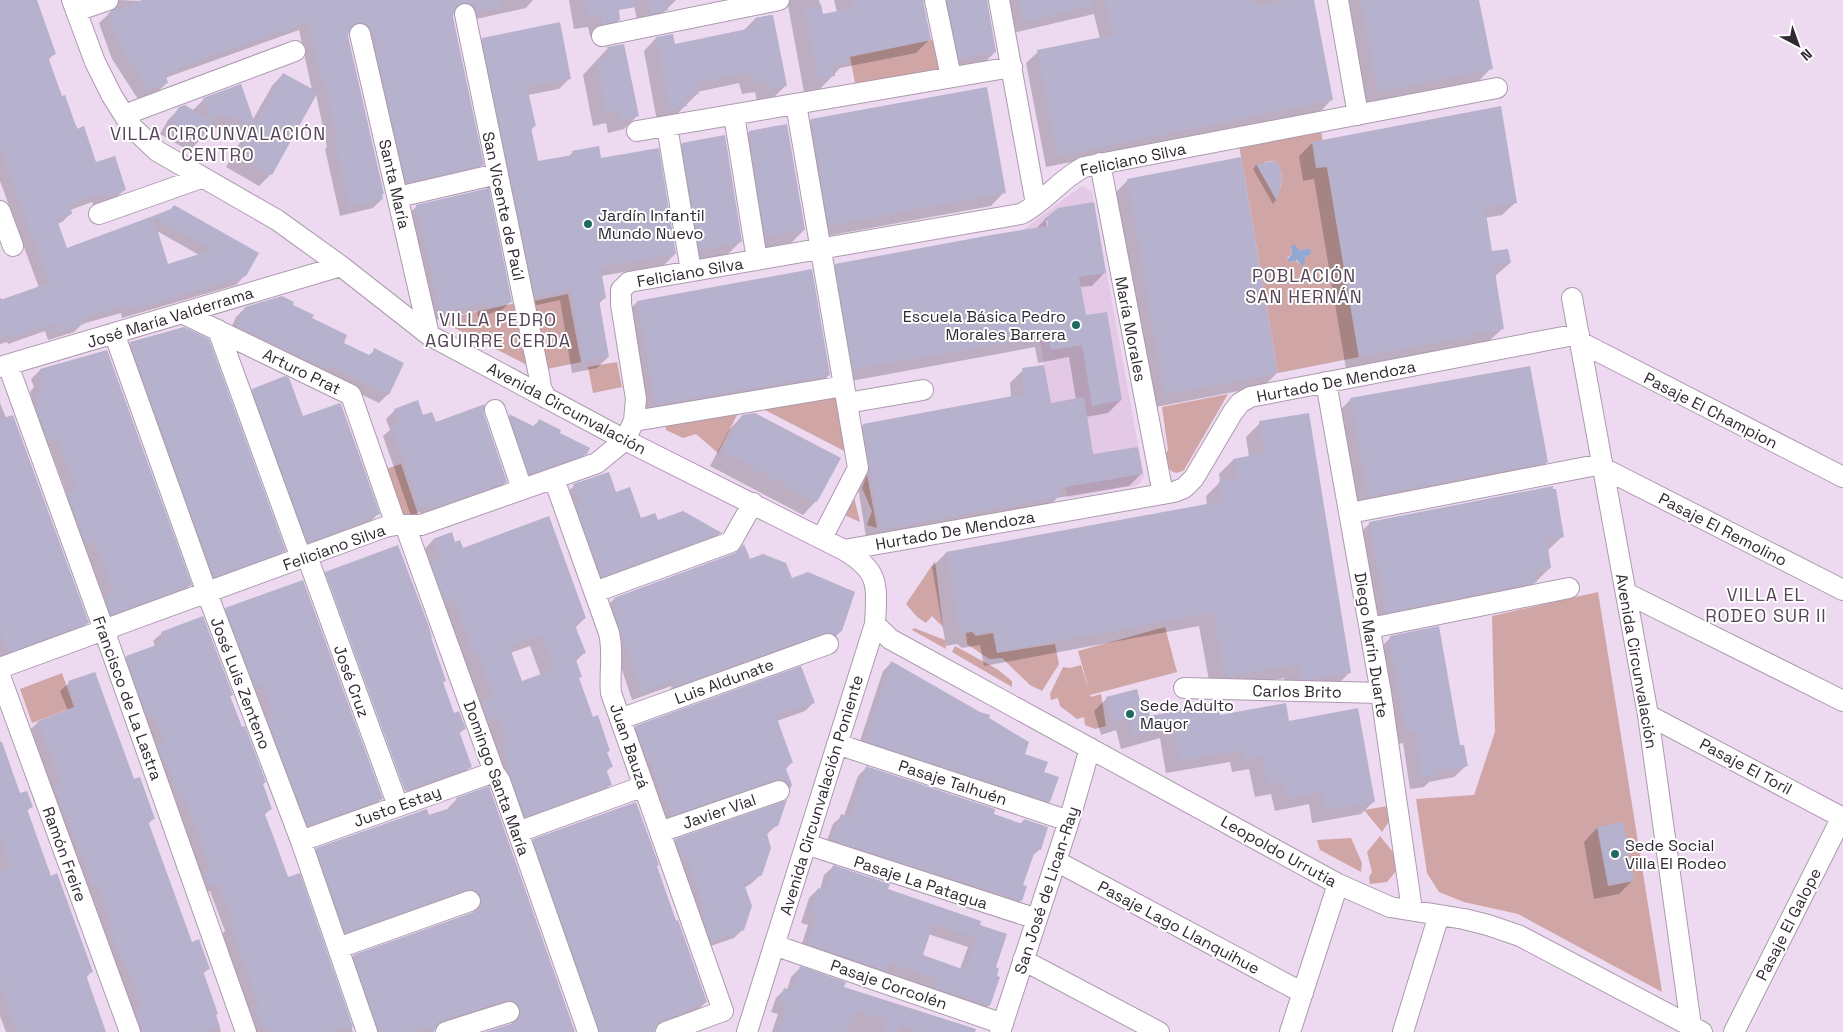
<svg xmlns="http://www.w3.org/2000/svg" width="1843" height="1032" font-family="'Space Grotesk',sans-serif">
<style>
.built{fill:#e3c9e6}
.green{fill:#d0a5a5;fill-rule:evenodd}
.water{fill:#93a7d5}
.shadow{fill:#0003;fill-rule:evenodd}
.building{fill:#b6b1cc;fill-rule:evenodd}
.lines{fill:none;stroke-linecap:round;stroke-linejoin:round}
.minor-casing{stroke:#ad9ab0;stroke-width:22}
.minor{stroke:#fff;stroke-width:20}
.poi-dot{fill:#20695f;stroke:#fff;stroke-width:2}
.labels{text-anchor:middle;stroke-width:4;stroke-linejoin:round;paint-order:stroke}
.street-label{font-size:16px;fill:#312932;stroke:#fff}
.poi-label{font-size:16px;fill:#312932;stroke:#fff;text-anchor:start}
.neighbourhood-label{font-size:18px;letter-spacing:1px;fill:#554458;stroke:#fff}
</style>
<rect width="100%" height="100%" fill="#edd9f0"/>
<path class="built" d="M1082,186L1092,192L1144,477L1139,484L1134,486L1067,498L1021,231Z"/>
<path class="green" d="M936,39L944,73L856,88L850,57Z
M1321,131L1359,357L1278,373L1239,145ZM1276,161C1282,171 1283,178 1280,189L1272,191L1265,170V162ZM1291,247L1301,251L1308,248L1310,255L1305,257L1300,264L1295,260L1291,262L1287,258L1292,254Z
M568,294L581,362L547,369L534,301Z
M516,303L529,366L439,320Z
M617,362L622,387L593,393L588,367Z
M841,393L852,455L757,406Z
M1228,394L1184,470C1171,478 1167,467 1165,455L1168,450L1162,407Z
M740,409L718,453L696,434L683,438L666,430L665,420Z
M401,464L419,517L403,516L386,469Z
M867,475L877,528L867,525L872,511L862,488Z
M853,493L860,522L842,514Z
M935,561L936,569L943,627L932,616L926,623L917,617L906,604Z
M1598,592L1662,992L1518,914L1464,902L1439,892L1427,873L1416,799L1474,795L1495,732L1492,616Z
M1165,627L1177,672L1090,695L1091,697L1101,694L1106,726L1095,729L1085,725L1084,717L1077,719L1060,706L1058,698L1051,700L1050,694L1063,667L1070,668L1081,665L1090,693L1078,651Z
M914,628L945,640L946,649L912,630Z
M972,632L976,636L993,633L997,653L1055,644L1059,664L1042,691L1030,685L1002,658L989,659L967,644L966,633Z
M955,646L997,669L1012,681V687L952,652Z
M62,673L74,707L32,723L20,689Z
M1388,806L1390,820L1382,832L1364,810Z
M1380,836L1396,856L1397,870L1387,882L1370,884L1369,877L1372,872L1367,852Z
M1351,838L1362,863L1361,872L1320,850L1317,840Z"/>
<path class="water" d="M1294,244L1300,251L1308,248L1311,251L1310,255L1305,257L1304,265H1301L1297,260L1291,262L1287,260L1292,254L1291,246Z"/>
<path class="shadow" d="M0,0H35L55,53L48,60L61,98L96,164L125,189L116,198L94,206L92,202L70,210L71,213L62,222L57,224L66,249L169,211L245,275L236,285L122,318L121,313L82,324L74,332L48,340L45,331L8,344L7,342L0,344V297L1,299L4,300L39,288L0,181ZM157,231L199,255L167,266Z
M117,0L142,1L533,0L526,8L467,21L459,12H452V17L482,164L473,174L397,192L353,32H347L383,193L381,195L382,199L373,208L340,216L325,149L327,147L316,94L271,174L259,186L226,167L243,137L209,126L201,139L189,151L160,134L168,120L180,108L192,111L204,99L252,121L272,86L283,74L312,90L299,30L165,78L167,83L157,92L138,99L112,59L99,23L111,12L110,7Z
M569,0H615L619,20L606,33L590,36L588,27L574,29Z
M633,0H676L653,23L638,26Z
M787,0H819L822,15L837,12L834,0H987L995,52L982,65L946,72L926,2L922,1L930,39L916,53L840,68L820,89L804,92Z
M1005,0H1312L1331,100L1320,112L1046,167L1026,63L1038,52L1100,39L1094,14L1013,33Z
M1345,0H1478L1491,68L1479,81L1365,104Z
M771,15L785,86L773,98L757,101L755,92L742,94L739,83L697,92V94L673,118L657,121L644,51L656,38L674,46L743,31L756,18Z
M483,39L570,78L559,89L528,95L535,126L530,131L537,163L568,157L573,152L600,159L675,254L664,265L601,276L605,298L598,304L608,357L597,368L572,373L560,300L524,308L471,50Z
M608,48L637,116L624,129L608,133L606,123L593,126L583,75Z
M811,120L1004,192L991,206L816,238L798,134Z
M786,125L804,230L791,243L752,250L736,145L749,132Z
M1312,143L1516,202L1502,215L1485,218L1491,253L1510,263L1494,277L1503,328L1489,341L1461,346L1458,349L1346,369L1314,179L1303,181L1299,156Z
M682,144L741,241L727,255L686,262L669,158Z
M1275,162L1281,180L1276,200L1273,204L1253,169L1256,165Z
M1128,180L1277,373L1264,386L1151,408L1115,193Z
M417,206L511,301L502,310L478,317L477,311L431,321L408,215Z
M1047,217L1105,272L1092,286L1080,287L1085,317L1121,400L1108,413L1086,417L1092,456L1142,473L1129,486L1057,498L1046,510L867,543L850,438L863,425L1011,398L1010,383L1023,370L1050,404L1076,400L1069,357L1038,363L1035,347L840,383L823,278L836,265L1035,230ZM1046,220H1048V233Z
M637,302L829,375L815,388L642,418L624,316Z
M291,305L342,344L368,356L375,350L388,394L379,403L325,377L228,335L236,317L245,308Z
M130,343L284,550L276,559L205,585L122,351Z
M107,351L190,585L181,594L102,623L96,605L103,598L86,549L77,552L59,503L67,495L49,446L40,449L26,404L32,399L30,392L34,387L31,379L40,370Z
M253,390L302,418L378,514L370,522L299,550L244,398Z
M1351,399L1547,462L1534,475L1355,510L1337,413Z
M0,403L87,623L78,631L0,661Z
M395,410L422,417L435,423L482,414L506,482L497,490L421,517L420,512L411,516L383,436L390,430L386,419Z
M509,416L532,427L539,421L586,453L574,465L518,485L498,427Z
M742,416L816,501L803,515L710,466L729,430Z
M1260,423L1350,672L1336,686L1286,693L1284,678L1211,691L1199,626L984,666L980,645L962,648L957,644L946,646L932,567L946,553L1207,505L1206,496L1220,482L1219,474L1233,460L1249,457L1246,437Z
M574,486L616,493L640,519L720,533L712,541L593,585L565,494Z
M1370,523L1563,536L1548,550L1550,568L1522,595L1373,625L1357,536Z
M451,534L455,543L462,549L585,618L575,628L584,653L575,662L581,676L578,679L592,718L609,750L606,753L611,767L606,772L610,785L599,796L513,828L422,552L433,540ZM530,646L541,676L521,683L510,653Z
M735,554L791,579L841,631L832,640L665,695L674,685L632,700L605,618V608L614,599Z
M326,573L445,681L442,683L454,715L464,729L459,734L470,767L461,776L408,795L328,576H326L406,796L396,799L317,582Z
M226,609L381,799L373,808L299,834L217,618Z
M162,633L232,695L229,697L271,809L264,815L288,879L299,875L353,1032H251L246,1018L250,1013L222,934L225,931L210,891L200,894L118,666L126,657L155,646L153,641Z
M1391,637L1459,747L1467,765L1454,777L1429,782L1424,787L1410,789L1403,743L1394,745L1378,650Z
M892,662L987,718L1043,773L1049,802L1040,810L857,750L883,671Z
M69,683L133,781L154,818L148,824L191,944L208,969L203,974L221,1032H132L30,730L38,722L68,711L60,691Z
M1107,698L1141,711L1149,717L1219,716L1288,722L1374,801L1361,814L1312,823L1309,804L1275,811L1271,794L1255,797L1249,769L1232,772L1230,762L1166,773L1160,738L1121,749L1116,730L1101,735L1094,711Z
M814,702L805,711L777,721L791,763L785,770L790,785L781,796L663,823L627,736L636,727Z
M0,740L20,795L31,807L26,812L50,877L91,972L86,978L105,1032H6L0,1016Z
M866,768L1020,824L1024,820L1040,849L1031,857L1021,886L1025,887L1020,901L1012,910L824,849L833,824L842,816H844L858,776Z
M457,799L574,1032H489L512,1025V1018L496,1009L433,1029V1032H368L345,965L354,956L474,914L473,906L337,941L308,858L317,849L449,810L448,808Z
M777,825L766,835L761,874L752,883L744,888L743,929L734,938L702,949L667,849L676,840Z
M1597,828L1632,881L1619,894L1594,899L1584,842Z
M534,840L656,867L706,1002L697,1011L653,1029V1032H589L525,849Z
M833,867L979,926L994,968L989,1005L981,1014L799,953L808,925L801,923L809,898L818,889L820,890L824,875ZM928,934L968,947L960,969L921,956Z
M800,968L843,987L971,1032H772L778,1014L771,1012L776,998L784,990H787L791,977Z"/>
<path class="building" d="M0,0H37L56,54L48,57L62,96L65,95L77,129L84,126L96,162L115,156L126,190L102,198L101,194L70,205L72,214L57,220L67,248L153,216L168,264L212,250L153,216L171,209L174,205L259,253L246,276L131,310L129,305L82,318L84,324L57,332L54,324L16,336L15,334L0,339V300L49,283L0,149Z
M142,0H500L501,6L477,12L474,6L468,3L463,2L458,5L454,11L453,17L484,165L406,183L372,31L369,26L364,23H357L352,26L349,30L348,37L384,194H382L383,199L349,207L334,139L337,138L324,82L322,86L308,22L165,73L168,83L148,90L120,47L108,13Z
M584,0H635L636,7L619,10L620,20L603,24L601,14L587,17Z
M648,0H666L668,10L651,14Z
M850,0H923L931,40L846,57L847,63L833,66L835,76L818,79L804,8L821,4L823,14L852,8Z
M947,0H987L996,52L959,59Z
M1019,0H1092V6L1024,23Z
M1105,0H1253L1254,6L1286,0H1314L1333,100L1057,156L1037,50L1112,35Z
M1360,0H1479L1493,69L1378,92Z
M773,15L787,86L769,90L767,80L754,83L752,72L697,83L699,94L685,97L687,106L669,110L656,37L673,34L675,44L757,27L755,18Z
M560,22L571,79L527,87L536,126L531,127L538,161L573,155L572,151L599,146L601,158L659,148L676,254L607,266L608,268L601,270L606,298L599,300L609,357L583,362L571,290L535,297L482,38Z
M624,44L639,116L621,120L619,110L606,113L596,61L609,58L607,47Z
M283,73L318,92L272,175L237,155L254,125L218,114L202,140L170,121L179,107L185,105L211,121L203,98L241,84L255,124Z
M987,87L1006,193L829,226L811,119Z
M1501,106L1517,203L1485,208L1492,251L1508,249L1511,263L1494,266L1504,329L1472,334L1473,336L1359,357L1327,167L1316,168L1312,142Z
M787,124L805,230L765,237L749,131Z
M725,135L742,242L699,250L682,143Z
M1241,157L1278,373L1164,395L1127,179Z
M1276,161L1280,168L1282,180L1277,201L1256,164Z
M489,188L512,302L487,309L486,303L440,313L416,205Z
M1094,202L1106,273L1079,277L1086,315L1107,312L1122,400L1092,406L1082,345L1051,350L1048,335L853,370L835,264L997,234L1048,226L1047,217L1058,208Z
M812,269L830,375L655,405L637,301Z
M282,296L294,302L293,305L314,315L312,318L347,335L344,343L371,356L374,348L404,363L389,395L332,367L333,371L314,362L313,363L236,326L245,307Z
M184,327L209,339L286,551L214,577L130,342Z
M107,350L192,585L111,615L104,596L113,592L107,574L95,541L86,544L67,493L76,489L57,438L48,441L36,407H38L34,395L41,392L38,382L43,380L40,369Z
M1044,365L1051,403L1084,397L1093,454L1138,447L1143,474L1059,488L1060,497L880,530L863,424L1024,394L1022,368Z
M1530,366L1548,462L1368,497L1350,398Z
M285,376L289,378L303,416L340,403L341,404L380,514L308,543L252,389Z
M418,400L423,415L432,412L436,422L485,404L484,414L507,482L430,509L428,505L420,508L391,426L399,424L394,409Z
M755,413L841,458L817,502L722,452L742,415Z
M1309,413L1351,673L1312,679H1300L1298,665L1225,677L1213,613L997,652L994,631L977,634L972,631L960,633L946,552L1223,501L1219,481L1236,478L1233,459L1264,453L1259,421Z
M509,414L535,427L539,419L561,430L560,433L590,448L587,454L529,474Z
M13,415L89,623L8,653L0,631V419Z
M609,472L616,492L630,487L641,518L655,513L658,520L683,511L722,533L602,577L576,506L580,505L573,484Z
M1553,486V489H1556L1564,537L1547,540L1551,568L1535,571L1537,582L1386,613L1369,522Z
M549,516L586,618L574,623L586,653L575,657L582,677L579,678L593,717L598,715L610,751L607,752L613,767L606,769L612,785L525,817L505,764L508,763L502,745L506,743L497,717L488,720L482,702L493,697L476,651L472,653L467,639L468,638L454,599L445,602L431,563L440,559L433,539L452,532L455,542L460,540L463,548ZM541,635L553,668L550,670V671L522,681L509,646Z
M744,544L750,559L763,554L786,563L792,578L808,572L855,592L842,631L834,634L824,633L670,688L679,679L641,693L613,608L617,607L614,598L735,553Z
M398,545L428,624L432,637H431L446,681L443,682L454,713L459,711L466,729L459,731L472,767L405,791L325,572Z
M303,580L383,799L308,826L267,718L273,715L262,684L255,687L225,608Z
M203,616L233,695L230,696L242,727L245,726L266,782L263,784L272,809L264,812L274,838L288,877L300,873L353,1027L329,1032H269L267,1026L261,1028L254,1008L259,1006L230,924L233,923L218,883L208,887L203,873L211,870L183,796L179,798L167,764L165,765L157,745L164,742L153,714L147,716L126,656L165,642L161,632Z
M1439,626L1460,745H1464L1468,766L1436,771L1437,775L1422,778L1415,732L1406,733L1389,640L1390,636Z
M891,661L980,712L990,715L989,718L1029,742L1025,754L1048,762L1044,772L1059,777L1050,802L865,741Z
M801,666L815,703L776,716L793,763L785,766L792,785L790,789L786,782L781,779L775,780L671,816L665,799L662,800L658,787L660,786L650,758L647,759L635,726Z
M95,672L134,779L140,777L155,819L148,821L192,942L199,939L210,969L203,971L218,1014L216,1015L220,1027L206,1032H143L135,1010L142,1008L135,988L127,966L125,967L121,957H120L109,927L112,926L97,885L93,886L54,787L61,785L38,721L77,706L68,681Z
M1137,689L1142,709L1148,708L1150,716L1218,703L1220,715L1286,703L1289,721L1358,708L1375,802L1325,811L1322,792L1287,799L1284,782L1267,785L1262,757L1244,760L1243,750L1179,761L1173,726L1134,737L1129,718L1113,723L1106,697Z
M0,742H2L20,793L27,791L33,807L27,809L51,876L57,873L93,972L86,975L106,1032H17L11,1016L0,983V871L10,867L0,838Z
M866,766L995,809L994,814L1022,824L1024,819L1048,827L1041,850L1036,848L1023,885L1027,886L1022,901L832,840L841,814L849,817Z
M489,786L575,1032H485L513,1023L518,1020L521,1014L520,1008L517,1003L511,1000L505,1001L442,1021L437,1024L434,1032H432L431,1026L414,1032H382L381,1027L378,1028L353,955L474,912L479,909L482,904L481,897L477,892L473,889L466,890L345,933L316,848L427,809L429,815L459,805L456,798Z
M787,800L778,826L766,830L771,848L762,875L744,884L752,906L744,930L711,941L701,912L705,910L686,857L682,858L675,839Z
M636,802L659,865L657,866L676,921L678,920L707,1002L686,1010L687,1012L661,1021L657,1025L654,1032H600L533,839Z
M1623,822L1634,881L1608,886L1597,827Z
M833,865L890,884L888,889L981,921L980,925L1007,934L996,967L999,969L997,976L1000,977L990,1006L935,988L938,980L889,963L886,971L807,944L816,916L809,914L818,888L825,890ZM933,924L976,938L965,970L923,955Z
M800,966L846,982L844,987L976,1029L975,1032H922L901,1025L898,1032H891L882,1029L886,1020L858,1011L855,1020L852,1019L847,1032H778L786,1005L779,1003L784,988L792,991Z"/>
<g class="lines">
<g class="minor-casing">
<path id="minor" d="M72,0L95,62L112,96L131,126L157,151L277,220L341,266L429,335L625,440L844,550C880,571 877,585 875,624L747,1032
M935,0L951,77
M999,0L1036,204
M1338,0L1358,115
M76,11L108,0
M465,14L539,375L541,388L546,398
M360,34L429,335
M602,36L779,0
M796,104L858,468L822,538
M124,115L295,51
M734,115L757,260
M667,126L691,271
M637,131L1012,67
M1100,163L1163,494
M398,197L497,174
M0,211L13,246
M99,214L201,178
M1572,298L1648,715L1691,1026
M182,313L351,395L396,525
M218,330L301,558
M114,333L207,593L301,841L367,1032
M1580,342L1843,477
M8,365L104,630L246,1032
M0,367L341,266
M1326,382L1381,693L1412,910
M847,403L923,390
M495,410L522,489
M634,421L844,386
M1603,468L1843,590
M554,479L609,633C614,653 609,673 611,693L723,1011
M1350,513L1602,464
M405,525L494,772L500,781L588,1032
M844,550L1174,492L1184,488L1194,478L1233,412L1240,403L1250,397L1579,334
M307,556L398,806
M595,592L731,542L753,503
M1626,593L1843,701
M875,624L890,639L1338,884L1390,907L1464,919L1488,925L1520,936L1702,1032
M1370,628L1569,588
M0,668L385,527L396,525H421L597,463L625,440L634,421L636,399L621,304V290L629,282L1021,214C1045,202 1060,179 1084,167L1497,88
M0,676L130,1032
M1184,688L1381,693
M1648,715L1843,818
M620,719L828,644
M837,744L1069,821
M518,832L644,786
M660,832L779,791
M301,841L494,772
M806,844L1037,919
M1056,861L1303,993
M774,945L1003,1024
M338,948L470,901
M1023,960L1159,1032
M446,1032L509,1012
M666,1032L723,1011
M1000,1032L1069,821L1090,748
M1290,1032L1338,884
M1403,1032L1439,915
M1734,1032L1842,817"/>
</g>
<use href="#minor" class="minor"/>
</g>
<g class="poi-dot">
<circle cx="588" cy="224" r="5"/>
<circle cx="1076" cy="325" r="5"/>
<circle cx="1130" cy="714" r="5"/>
<circle cx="1615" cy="854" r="5"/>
</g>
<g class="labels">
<g class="street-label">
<text transform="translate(1133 159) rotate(-12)" y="6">Feliciano Silva</text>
<text transform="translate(395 184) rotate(77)" y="6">Santa María</text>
<text transform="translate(504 206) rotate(78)" y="6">San Vicente de Paúl</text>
<text transform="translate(690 272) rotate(-10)" y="6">Feliciano Silva</text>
<text transform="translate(170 317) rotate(-17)" y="6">José María Valderrama</text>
<text transform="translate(1131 329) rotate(79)" y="6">María Morales</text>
<text transform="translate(302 371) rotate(26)" y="6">Arturo Prat</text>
<text transform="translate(1336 381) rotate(-11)" y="6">Hurtado De Mendoza</text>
<text transform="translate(567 408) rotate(28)" y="6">Avenida Circunvalación</text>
<text transform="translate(1711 410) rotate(27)" y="6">Pasaje El Champion</text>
<text transform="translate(1723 529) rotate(27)" y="6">Pasaje El Remolino</text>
<text transform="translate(955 530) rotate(-10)" y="6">Hurtado De Mendoza</text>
<text transform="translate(334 547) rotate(-20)" y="6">Feliciano Silva</text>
<text transform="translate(1372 645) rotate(81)" y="6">Diego Marín Duarte</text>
<text transform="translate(1637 661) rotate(80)" y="6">Avenida Circunvalación</text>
<text transform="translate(352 681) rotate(70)" y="6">José Cruz</text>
<text transform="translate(724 681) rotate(-20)" y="6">Luis Aldunate</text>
<text transform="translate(241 683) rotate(69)" y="6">José Luis Zenteno</text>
<text transform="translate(1297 691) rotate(1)" y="6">Carlos Brito</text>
<text transform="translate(128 698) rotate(70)" y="6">Francisco de La Lastra</text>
<text transform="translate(630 746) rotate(71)" y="6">Juan Bauzá</text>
<text transform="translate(1746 766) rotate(28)" y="6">Pasaje El Toril</text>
<text transform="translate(497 778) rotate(70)" y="6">Domingo Santa María</text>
<text transform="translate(953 782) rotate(18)" y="6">Pasaje Talhuén</text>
<text transform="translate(821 795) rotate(-73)" y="6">Avenida Circunvalación Poniente</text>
<text transform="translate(397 806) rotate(-20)" y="6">Justo Estay</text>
<text transform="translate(719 811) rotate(-19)" y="6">Javier Vial</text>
<text transform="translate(1279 851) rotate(29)" y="6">Leopoldo Urrutia</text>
<text transform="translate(65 854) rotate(70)" y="6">Ramón Freire</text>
<text transform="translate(921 882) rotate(18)" y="6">Pasaje La Patagua</text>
<text transform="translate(1046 890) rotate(-72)" y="6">San José de Lican-Ray</text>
<text transform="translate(1788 924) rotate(-63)" y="6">Pasaje El Galope</text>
<text transform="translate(1179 927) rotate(28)" y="6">Pasaje Lago Llanquihue</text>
<text transform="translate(889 984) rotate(19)" y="6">Pasaje Corcolén</text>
</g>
<g class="poi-label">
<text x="598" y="221">Jardín Infantil<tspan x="598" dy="18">Mundo Nuevo</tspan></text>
<text x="1066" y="322" text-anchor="end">Escuela Básica Pedro<tspan x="1066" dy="18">Morales Barrera</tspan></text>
<text x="1140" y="711">Sede Adulto<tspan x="1140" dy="18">Mayor</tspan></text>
<text x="1625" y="851">Sede Social<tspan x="1625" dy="18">Villa El Rodeo</tspan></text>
</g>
<g class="neighbourhood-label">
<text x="218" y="140">VILLA CIRCUNVALACIÓN<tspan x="218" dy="21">CENTRO</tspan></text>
<text x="1304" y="282">POBLACIÓN<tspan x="1304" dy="21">SAN HERNÁN</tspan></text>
<text x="498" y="326">VILLA PEDRO<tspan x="498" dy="21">AGUIRRE CERDA</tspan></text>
<text x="1766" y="601">VILLA EL<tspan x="1766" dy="21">RODEO SUR II</tspan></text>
</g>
</g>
<g transform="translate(1798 45) rotate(139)" stroke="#ffffff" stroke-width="4" paint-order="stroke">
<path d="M0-4L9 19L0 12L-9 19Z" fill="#312932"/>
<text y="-8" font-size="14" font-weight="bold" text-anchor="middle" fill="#312932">N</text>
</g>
</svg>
